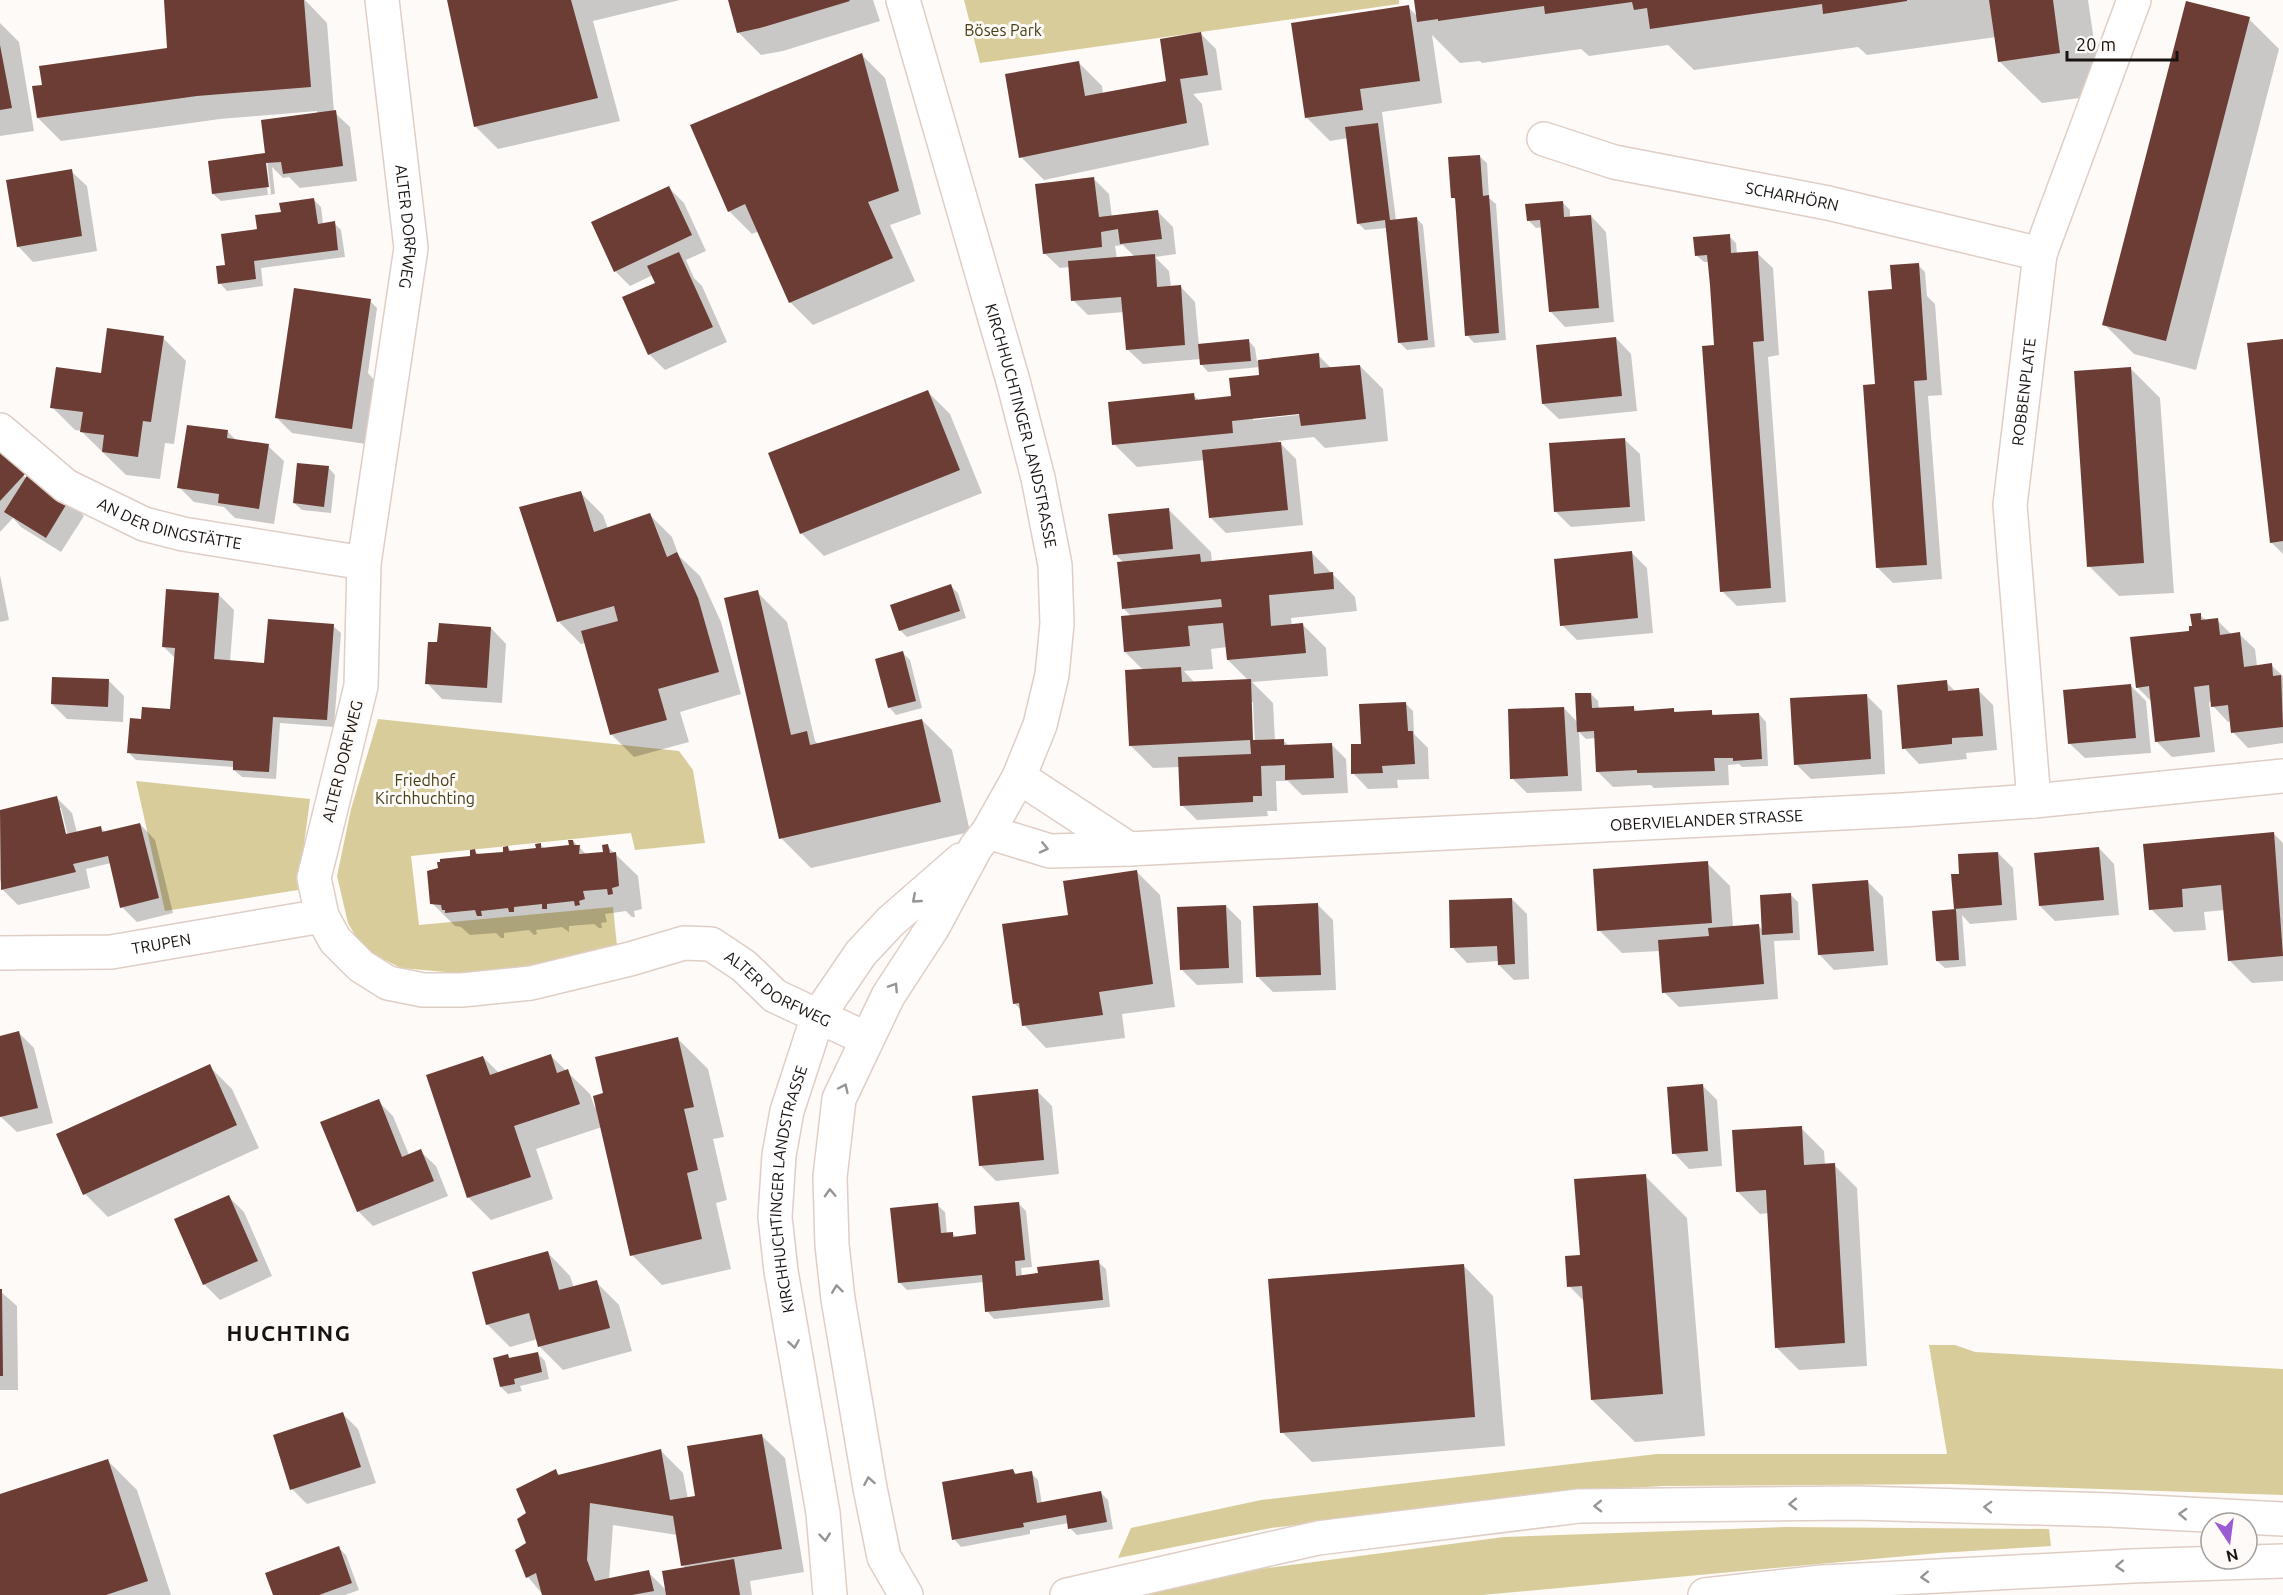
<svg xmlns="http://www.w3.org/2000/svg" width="2283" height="1595" font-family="Ubuntu,sans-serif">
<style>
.green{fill:#d8cc9a}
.shadow{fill:#0003;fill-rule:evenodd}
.building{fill:#6c3d34}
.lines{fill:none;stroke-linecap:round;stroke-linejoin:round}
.street-casing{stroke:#dfcec5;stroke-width:36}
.secondary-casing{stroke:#dfcec5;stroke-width:36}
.highway-casing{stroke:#dfcec5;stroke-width:36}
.street{stroke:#fff;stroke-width:33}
.secondary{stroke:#fff;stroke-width:33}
.highway{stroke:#fff;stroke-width:33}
.oneway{stroke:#979593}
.labels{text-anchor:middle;stroke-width:6;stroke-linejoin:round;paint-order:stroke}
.park-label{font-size:16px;fill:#473d14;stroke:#fdfaf8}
.street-label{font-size:16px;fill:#181310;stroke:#fdfaf8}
.district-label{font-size:22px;font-weight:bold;letter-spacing:1.5px;fill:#181310;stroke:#fdfaf8}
</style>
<rect width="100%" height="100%" fill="#fdfaf8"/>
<path class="green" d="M964,0H1399V4L980,63Z
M378,719L679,751L693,770L705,843L635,850L631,833L411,856L419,925L613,907L617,946L527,967L457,973L401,968L363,949L348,923L337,876L351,809Z
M136,781L310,799L298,890L165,911Z
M1929,1345H1955L1975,1352L2283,1369V1495L1952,1484L1664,1486L1571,1491L1271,1528L1118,1558L1131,1528L1261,1500L1657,1454H1947Z
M1785,1527L2049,1529L2051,1546L1939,1553L1482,1595H1139L1246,1571L1504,1537Z"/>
<path class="shadow" d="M165,0H305L327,23L334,112L350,127L357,181L300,188L289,177L283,178L272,167L275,194L221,201L213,194L266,154L317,114V111L220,119L61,141L38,118L43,86L169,50ZM264,161H267L271,194L268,195Z
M448,0H680L593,21L620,121L498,149L475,126Z
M729,0H873L880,21L783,51L761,55L738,32Z
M1415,0H2088L2102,95L2042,103L1999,61L1996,37L1867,55L1858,47L1694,70L1668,45L1589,56L1581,49L1482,63L1480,61L1460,63L1432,35L1442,103L1382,112L1396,220L1416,218L1423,225L1435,347L1407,350L1400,343L1387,228L1365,230L1358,223L1348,138L1330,141L1307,118L1408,7L1417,16Z
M2249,19L2279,49L2196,370L2134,354L2104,324Z
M0,23L19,42L34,131L0,136Z
M1201,34L1216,49L1222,90L1193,94L1202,104L1209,145L1044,180L1021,157L1079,63L1102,86L1103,94L1170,83Z
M862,55L885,78L921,214L890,225L915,281L813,325L790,302L759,231L752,234L729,211Z
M1479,156L1487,163L1489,198L1496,204L1506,340L1474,343L1467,335L1457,201L1453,197Z
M71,171L87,186L97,251L33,262L18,246Z
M1094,179L1109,194L1112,217L1158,212L1173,227L1176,254L1155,257L1169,271L1171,287L1180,286L1195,302L1199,346L1248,340L1255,348L1257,361L1318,355L1332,369L1360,366L1383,389L1388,441L1325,448L1314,437L1278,441L1296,459L1303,525L1226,533L1210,517L1205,460L1137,467L1114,444L1193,395L1200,401L1233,398L1261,376L1260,367L1208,372L1201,364V359L1143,364L1127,349L1124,312L1088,315L1073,300L1070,267L1060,268L1044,253ZM1123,245L1135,257L1117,259L1115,246ZM1307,411V414L1253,420V417Z
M668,187L684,203L706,251L686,260L694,278L702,286L727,342L665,370L649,354L624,298L657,283L653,275L630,286L615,271Z
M314,200L321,207L323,224L334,223L341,230L345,257L261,268L263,286L227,291L220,283L259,231L282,213Z
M1562,202L1570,210V218L1591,216L1606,232L1614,322L1565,327L1550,311L1543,227L1536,228L1528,220Z
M1729,236L1736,243L1737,254L1757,253L1773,268L1779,355L1768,357L1786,602L1737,606L1722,591L1715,346L1709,262H1704L1696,255Z
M1918,265L1925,272L1927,296L1935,304L1942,395L1928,396L1942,579L1893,583L1878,568L1877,385L1893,291Z
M370,301L377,308L368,373L375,381L366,444L292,433L277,418Z
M163,338L186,361L174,444L165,443L160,479L126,475L81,431L75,430L52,407Z
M1616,338L1631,354L1637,411L1559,419L1543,404Z
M2283,340V554L2271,542Z
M2130,368L2160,398L2174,593L2119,596L2089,566Z
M928,392L950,414L982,493L824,556L801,533Z
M228,432L237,441L268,446L284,461L274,524L235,518L224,507L194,502L179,487Z
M1624,439L1640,454L1645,521L1571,527L1556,512Z
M0,454L26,478L68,501L84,516L61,552L21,527L13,518L0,532Z
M328,467L335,475L331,513L302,510L294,503Z
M580,492L603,515L608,529L649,514L672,537L679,556L700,576L721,622L741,694L680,712L689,742L634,757L612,735L585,643L581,644L558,621Z
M1168,509L1211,552L1212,562L1311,552L1355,597L1357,611L1291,618L1292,626L1303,625L1326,648L1328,676L1252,682L1273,703L1275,741L1283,740L1289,746L1331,744L1346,759L1348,793L1302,795L1288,781H1276L1277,811H1267L1268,816L1197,820L1182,805L1180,767L1153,768L1130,745L1144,671L1125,652L1132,617L1123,608L1124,563L1115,554ZM1227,647L1228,660L1249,681L1195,683L1184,671L1213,669L1211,649ZM1250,702H1253L1255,747L1252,748Z
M1632,553L1647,568L1653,633L1577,640L1562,625Z
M0,575L9,620L0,622Z
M951,586L958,593L966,618L907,637L900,630Z
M757,592L787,622L815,741L818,744L922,720L952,750L970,832L811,868L781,838Z
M219,595L234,610L230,662L266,665L333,626L341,633L334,727L280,723L276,779L242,777L234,770V767L136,760L129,753L143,721L172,710L176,659L163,646Z
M2200,615L2207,621L2217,620L2232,635L2239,634L2255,649L2257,666L2271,665L2283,676V743L2248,748L2233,732L2231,721L2228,722L2213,706L2212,701L2209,702L2215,752L2172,757L2157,742L2152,702L2137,687L2191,632Z
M491,628L506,644L502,703L442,699L427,683L439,644Z
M903,653L910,660L922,708L896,715L889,707Z
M109,681L124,696L123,722L67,719L52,704Z
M1946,682L1956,692L1978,690L1993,705L1997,750L1966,753L1967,759L1919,764L1904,748Z
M2131,686L2146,701L2151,753L2085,758L2069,743Z
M1591,694L1598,701L1599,709L1633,707L1638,712L1673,710L1677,713L1711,712L1716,717L1759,714L1766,722L1768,766L1742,767L1739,764L1728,765L1729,785L1654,788L1651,785L1613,787L1598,772L1596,738L1586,739L1579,732L1582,791L1527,793L1512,778L1564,708L1578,723Z
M1866,695L1882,711L1885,774L1811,779L1796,764Z
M1406,704L1413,711L1414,734L1428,748L1429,779L1397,780L1398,788L1368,789L1353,773L1362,745Z
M57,798L72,813L77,833L100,827L106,833L140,824L155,840L173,913L137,922L122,907L111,863L86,869L90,888L18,905L3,890L0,879V812ZM59,808H61L68,836H65Z
M2273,833L2283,843V981L2252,983L2229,960L2225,910L2204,912L2206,930L2174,932L2151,909L2145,845Z
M573,841L587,855L604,853L607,846L638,876L642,909L634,911L635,917H632L626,911L605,914L607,922L601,923L602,928H599L594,924L569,926V932L562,927L536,930L537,934L534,935L529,930L504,933V938H501L496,933L470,935L461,927L455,926L432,903L475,851L479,855L505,853L508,848L512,852L538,850L540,844L545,849L570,847Z
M2099,848L2114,864L2119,915L2055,921L2040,906Z
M1998,853L2013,868L2017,920L1970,924L1962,915L1966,966L1945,968L1937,961L1933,912L1957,911L1955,908L1960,875Z
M1707,863L1730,886L1733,927L1758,925L1763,930L1791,895L1798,902L1800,940L1774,941L1778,999L1679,1007L1664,992L1660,951L1622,953L1599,930Z
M1137,872L1160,895L1175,1007L1122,1014L1125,1038L1046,1048L1024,1025L1022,1011L1014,1003L1069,916Z
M1868,882L1883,897L1888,965L1834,970L1819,954Z
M1512,899L1527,914L1529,979L1514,980L1499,965V961L1467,963L1452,947Z
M1318,905L1333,920L1336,990L1273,992L1258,977Z
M1226,906L1241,921L1243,983L1197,985L1181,969Z
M19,1033L34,1048L53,1123L17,1132L1,1117L0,1111V1038Z
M678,1039L708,1069L724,1137L713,1139L727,1200L716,1203L731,1269L662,1285L632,1255L602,1127L536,1149L553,1199L491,1220L468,1197L483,1057L499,1073L550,1055L590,1094L595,1108L605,1094Z
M209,1066L232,1089L259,1148L108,1217L85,1194Z
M1702,1085L1717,1100L1722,1166L1689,1169L1674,1153Z
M1037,1091L1052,1106L1059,1174L996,1181L980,1165Z
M378,1101L393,1116L409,1155L420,1151L436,1166L448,1196L373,1226L358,1211Z
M1801,1128L1824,1151L1825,1165H1834L1857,1188L1867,1366L1799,1370L1776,1347L1769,1213L1760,1214L1737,1191Z
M1645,1176L1687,1218L1705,1436L1635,1442L1592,1400L1585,1302L1569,1286L1581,1257Z
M229,1197L244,1212L272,1276L220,1300L204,1284Z
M1019,1204L1026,1211L1032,1267L1021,1268L1022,1276L1098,1262L1106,1269L1110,1307L994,1319L987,1311L984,1282L907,1290L899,1282L937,1205L945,1212L947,1234L952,1233L957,1238L978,1236Z
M548,1253L570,1276L574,1288L596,1282L619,1305L632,1351L563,1370L540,1347L538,1339L510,1347L487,1324Z
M1463,1265L1493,1296L1505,1446L1312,1462L1282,1432Z
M0,1291L17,1306L18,1390H0Z
M537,1353L545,1361L549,1379L520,1386L522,1391L508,1394L501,1387L508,1356L511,1359Z
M343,1414L358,1429L376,1483L307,1504L292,1489Z
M762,1436L785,1458L804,1572L750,1581L752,1595H543L528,1577L516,1551L528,1544V1514L556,1471L560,1476L660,1450L683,1473L688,1499L696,1498ZM613,1525L677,1535L683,1565L685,1568L666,1590L648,1572L609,1580Z
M107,1460L137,1490L171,1595H0V1495Z
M1013,1471L1017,1475L1031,1473L1038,1480L1042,1504L1101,1493L1108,1500L1113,1529L1077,1535L1070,1528L1069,1523L1030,1530V1534L961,1547L954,1539Z
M339,1548L346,1555L359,1590L345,1595H274Z"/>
<path class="building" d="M164,0H304L311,87L197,96L37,118L32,86L42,85L39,66L167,48Z
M447,0H571L598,98L474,127Z
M728,0H849L850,1L760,28L737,33Z
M1414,0H1907V1L1823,14L1822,4L1650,29L1647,8L1634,10L1632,2L1545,14L1544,6L1438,21V19L1417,22Z
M1989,0H2053L2060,53L1998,62Z
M2186,1L2250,17L2166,341L2102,325Z
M1409,5L1420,81L1360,89L1363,110L1305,118L1291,23Z
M1201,32L1208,75L1180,79L1187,123L1019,158L1005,74L1079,61L1085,96L1166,81L1160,39Z
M0,45L12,108L0,110Z
M862,53L899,191L868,202L893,258L789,303L745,204L728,212L690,125Z
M336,110L343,166L283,174L281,162L266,163L269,187L212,194L208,161L265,153L261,120Z
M1378,123L1390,220L1417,217L1428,340L1398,343L1385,220L1357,224L1345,127Z
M1480,155L1483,196L1489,195L1499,333L1465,336L1455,198H1451L1448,157Z
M72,169L82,236L17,247L6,180Z
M1094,177L1099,217L1158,210L1162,239L1120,244L1118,229L1101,232L1102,247L1043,254L1035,184Z
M669,186L692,235L614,272L591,222Z
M314,198L318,224L335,221L338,250L254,261L256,279L218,284L216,266L225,265L221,234L257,229L255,215L281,212L279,203Z
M1563,201L1564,217L1591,215L1599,308L1549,312L1540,220L1527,221L1525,204Z
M1730,234L1731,253L1758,251L1764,341L1753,342L1771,588L1720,592L1702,346L1714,345L1710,285L1707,255L1695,256L1693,237Z
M679,252L713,327L648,355L622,297L655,283L647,266Z
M1155,254L1157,287L1181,285L1185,345L1126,350L1121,297L1071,301L1068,261Z
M1919,263L1927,380L1914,381L1927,565L1876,568L1863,385L1875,384L1868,291L1892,289L1890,265Z
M294,288L371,299L352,429L275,418Z
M107,328L164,336L151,422L143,421L138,457L102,452L104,435L80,432L83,412L50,408L56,367L101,373Z
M1616,337L1622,396L1542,404L1536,345Z
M1249,339L1251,361L1200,365L1198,344Z
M2283,339V541L2270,543L2247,343Z
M1319,353L1320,368L1360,365L1366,419L1301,426L1299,414L1232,421L1233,433L1112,445L1108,402L1194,393L1195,400L1231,396L1229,378L1259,375L1258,360Z
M2131,367L2144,563L2087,567L2074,371Z
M928,390L960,470L800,534L768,453Z
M187,425L228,430L227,438L269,444L259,509L218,503L219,494L177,488Z
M1625,438L1630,507L1554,512L1549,443Z
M1281,442L1288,510L1209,518L1202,450Z
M0,452L25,474L0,501Z
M297,463L329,466L324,507L293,503Z
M28,474L69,500L46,538L4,512Z
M581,491L594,532L650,513L667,557L677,552L698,598L719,672L658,689L667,720L610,735L581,631L618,621L614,606L557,622L519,507Z
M1169,508L1173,549L1113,555L1108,514Z
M1312,551L1314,574L1333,572L1334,589L1269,595L1271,626L1303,623L1306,653L1227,660L1223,623L1188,626L1190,646L1124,652L1121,616L1222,607L1221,599L1122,609L1117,562L1200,554L1201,562Z
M1632,551L1638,618L1560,626L1554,559Z
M951,584L960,611L899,631L890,605Z
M166,589L219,593L214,659L264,663L268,619L334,624L327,720L273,717L269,772L233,770V761L127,753L130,718L141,719L142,707L170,709L175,648L162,647Z
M758,590L791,735L807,731L810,745L922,719L941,802L779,839L724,598Z
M2201,613V620L2218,618L2220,635L2240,632L2244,667L2272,663L2273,676L2281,675L2283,727L2231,733L2228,705L2211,707L2209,685L2194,687L2200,737L2155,742L2149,686L2136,688L2130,637L2189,631V626H2192L2190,614Z
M439,623L491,627L487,688L425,684L428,642H437Z
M903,651L916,701L888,708L875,659Z
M1181,667L1182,682L1251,679L1253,740L1284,739V745L1332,743L1334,778L1285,780V765L1261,766L1262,796H1253V802L1180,806L1178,757L1251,754L1250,740L1129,746L1125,670Z
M52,677L109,679L108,707L51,704Z
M1947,680L1948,691L1979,688L1983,736L1952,738V744L1902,749L1897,685Z
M2131,684L2136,738L2068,744L2063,690Z
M1575,693H1591L1592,708L1634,706V711L1674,708V712L1712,710V715L1759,713L1762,759L1733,761V758H1714L1715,771L1637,773V770L1596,772L1594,731L1577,732Z
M1867,694L1871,759L1794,765L1790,698Z
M1406,702L1408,731H1413L1415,764L1382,766L1383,773L1351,774V744H1361L1359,704Z
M1564,707L1568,776L1510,779L1508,709Z
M57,796L66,834L101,826L102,832L140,823L159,898L120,908L108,856L73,864L76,872L1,890L0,810Z
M2274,832L2283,956L2228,961L2221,885L2182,889L2183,907L2149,910L2143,844Z
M568,840H573L574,845H580L579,854L603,852L602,845L608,844L610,853L616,852L619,886L612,888L613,894L608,895L607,889L583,891L585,899L579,901L580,905L575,906L574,901L547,904V909H542V904L514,907V912H509L508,908L481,911L482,916H477L475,910L445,913V910H442L441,905L430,904L427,871L438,868L437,862H440V859L470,856V850L475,849L476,854L503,852V847L508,846L509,851L536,848L535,844L541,843V848L569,845Z
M2099,847L2104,900L2039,906L2034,853Z
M1998,852L2002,905L1954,909L1951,874H1959L1958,854Z
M1708,861L1712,923L1597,931L1593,869Z
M1137,870L1153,984L1099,992L1103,1015L1022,1026L1019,1003L1013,1004L1002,924L1068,915L1063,881Z
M1868,880L1874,951L1818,955L1812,884Z
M1791,893L1793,933L1762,935L1760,895Z
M1512,898L1515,964L1498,965L1497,946L1450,948L1449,900Z
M1318,903L1321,975L1256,977L1253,906Z
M1226,905L1229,968L1180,970L1177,907Z
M1956,909L1959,960L1936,961L1932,911Z
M1759,924L1764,984L1662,993L1658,940L1709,936L1708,928Z
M19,1031L38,1108L0,1117V1036Z
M678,1037L694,1107L684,1109L698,1170L687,1173L702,1239L630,1256L593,1096L603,1093L595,1057Z
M551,1054L557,1073L568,1069L580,1104L514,1126L531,1177L467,1198L426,1075L483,1056L490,1075Z
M210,1064L237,1125L83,1195L56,1134Z
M1703,1084L1708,1151L1672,1154L1667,1087Z
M1038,1089L1044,1160L979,1166L972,1096Z
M379,1099L402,1157L421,1149L434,1181L357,1212L320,1122Z
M1802,1126L1804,1165L1835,1163L1845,1343L1775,1348L1766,1190L1736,1192L1732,1130Z
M1646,1174L1663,1394L1591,1400L1582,1286L1567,1287L1565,1256L1580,1255L1574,1179Z
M229,1195L258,1261L203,1285L174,1219Z
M1019,1202L1025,1260L1015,1261L1016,1276L1038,1273L1037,1267L1099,1260L1103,1300L985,1312L982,1275L898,1283L890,1208L938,1203L941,1233L953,1232V1237L976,1234L974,1206Z
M548,1251L559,1290L597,1280L610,1328L538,1347L529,1313L486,1325L472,1272Z
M1464,1264L1475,1417L1280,1433L1268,1279Z
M0,1289H2L3,1376H0Z
M538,1352L542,1372L514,1379L515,1384L500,1387L493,1358L508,1354L509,1358Z
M343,1412L361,1467L290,1490L273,1435Z
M762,1434L782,1549L681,1566L673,1516L590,1503L587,1560L595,1581L649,1570L654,1591L632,1595H542L536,1573L526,1578L515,1550L526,1543L517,1519L526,1513L516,1489L556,1469L558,1475L661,1449L670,1500L695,1496L687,1446Z
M108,1459L148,1581L106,1595H0V1494Z
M1013,1469L1015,1474L1032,1471L1037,1503L1101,1491L1107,1522L1068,1529L1066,1515L1023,1523L1024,1527L952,1540L942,1482Z
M339,1546L352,1583L319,1595H273L265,1573Z
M734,1559L740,1595H666L662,1571Z"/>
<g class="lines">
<g class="street-casing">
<g id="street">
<path id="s1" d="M382,0L411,248L364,563L361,686L314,878L322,916L335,940L361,966L388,983L423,990H462L531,983L630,959L684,943L711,944L744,966L775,996L867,1039"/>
<path id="s2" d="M1544,139L1614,162L1828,203L2040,254"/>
<path id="s3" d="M0,430L66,486L144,524L183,534L364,563"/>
<path d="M1019,777L1129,849"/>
<path id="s4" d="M2034,801L2010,505L2040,254L2134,0"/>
<path id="s5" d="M988,832L1050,851L1129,849L1902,810L2034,801L2283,776"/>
<path id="s6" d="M0,953L111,952L322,916"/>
</g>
</g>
<g class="secondary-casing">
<g id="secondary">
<path id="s7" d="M903,0L1013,381L1038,478L1055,565L1057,624L1052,675L1040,725L1019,777L988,832L976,847L933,927L888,996L839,1099L830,1177L832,1245L838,1299L870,1488L884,1557L906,1595"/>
<path id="s8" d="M830,1595L823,1513L781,1271L775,1217L779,1155L787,1111L818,1016L861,953L891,921L961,860"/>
</g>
</g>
<g class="highway-casing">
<path id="highway" d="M1067,1595L1318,1538L1579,1506L1857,1503L2110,1510L2283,1519
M1705,1595L1822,1582L2132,1566L2283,1561"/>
</g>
<use href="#street" class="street"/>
<use href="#secondary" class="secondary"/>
<use href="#highway" class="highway"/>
</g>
<defs><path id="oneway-chevron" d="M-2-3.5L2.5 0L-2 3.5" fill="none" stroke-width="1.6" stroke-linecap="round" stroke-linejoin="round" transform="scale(1.5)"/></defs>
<g class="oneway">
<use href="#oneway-chevron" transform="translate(1044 848) rotate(13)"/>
<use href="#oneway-chevron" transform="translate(916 899) rotate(139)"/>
<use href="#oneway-chevron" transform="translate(894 987) rotate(-57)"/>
<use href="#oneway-chevron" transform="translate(844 1088) rotate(-65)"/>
<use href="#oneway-chevron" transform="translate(830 1193) rotate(-92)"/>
<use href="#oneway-chevron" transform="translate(837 1289) rotate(-97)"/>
<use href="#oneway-chevron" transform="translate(794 1344) rotate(81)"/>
<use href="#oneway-chevron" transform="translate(869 1481) rotate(-100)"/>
<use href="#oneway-chevron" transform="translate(1793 1504) rotate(179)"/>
<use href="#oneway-chevron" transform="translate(1598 1506) rotate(179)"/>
<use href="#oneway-chevron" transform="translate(1988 1507) rotate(-178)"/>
<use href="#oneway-chevron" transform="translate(2183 1514) rotate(-177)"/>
<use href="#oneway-chevron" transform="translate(825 1537) rotate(84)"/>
<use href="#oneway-chevron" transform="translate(2120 1566) rotate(177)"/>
<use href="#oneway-chevron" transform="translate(1925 1577) rotate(177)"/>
</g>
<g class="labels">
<g class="park-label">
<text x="1003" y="36">Böses Park</text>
<text x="425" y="786">Friedhof<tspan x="425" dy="18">Kirchhuchting</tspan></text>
</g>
<g class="street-label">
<text dy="6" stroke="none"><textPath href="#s2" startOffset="255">SCHARHÖRN</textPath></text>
<text dy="6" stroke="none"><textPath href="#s1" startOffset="228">ALTER DORFWEG</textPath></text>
<text dy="6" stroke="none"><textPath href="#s4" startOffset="411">ROBBENPLATE</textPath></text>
<text dy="6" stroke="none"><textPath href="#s7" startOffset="442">KIRCHHUCHTINGER LANDSTRASSE</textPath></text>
<text dy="6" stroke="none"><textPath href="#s3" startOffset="198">AN DER DINGSTÄTTE</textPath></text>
<text transform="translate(342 761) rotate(-76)" y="6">ALTER DORFWEG</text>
<text dy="6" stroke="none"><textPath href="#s5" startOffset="722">OBERVIELANDER STRASSE</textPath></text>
<text dy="6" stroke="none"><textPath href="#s6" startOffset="162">TRUPEN</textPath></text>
<text dy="6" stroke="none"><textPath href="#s1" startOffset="1434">ALTER DORFWEG</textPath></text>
<text dy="6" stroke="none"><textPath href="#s8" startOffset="411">KIRCHHUCHTINGER LANDSTRASSE</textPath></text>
</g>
<g class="district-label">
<text x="289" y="1341">HUCHTING</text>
</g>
</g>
<g transform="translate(2229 1541) rotate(167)"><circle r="28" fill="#fdfaf8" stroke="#a19e9b" stroke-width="1.5"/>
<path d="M0-4.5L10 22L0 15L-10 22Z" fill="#9b5cd3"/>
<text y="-9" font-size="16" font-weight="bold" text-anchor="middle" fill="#181310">N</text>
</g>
<path d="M2067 51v9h110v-9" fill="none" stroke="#181310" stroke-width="3"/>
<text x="2076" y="51" font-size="18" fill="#181310" stroke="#fdfaf8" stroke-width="4.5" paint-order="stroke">20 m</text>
</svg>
